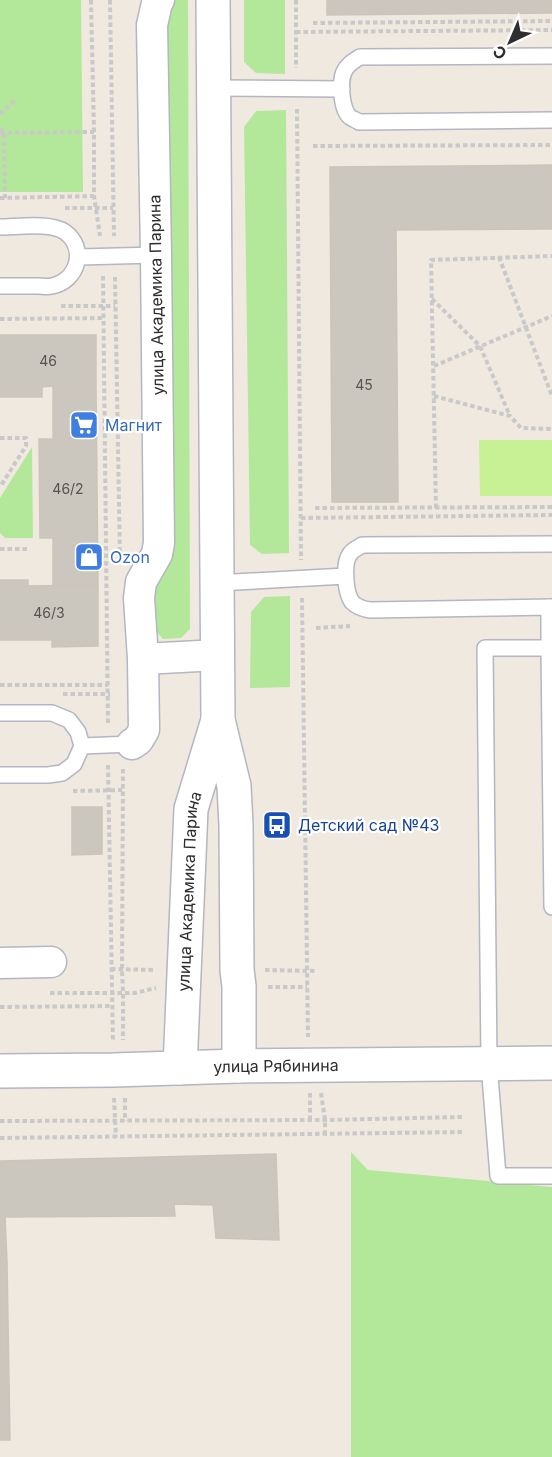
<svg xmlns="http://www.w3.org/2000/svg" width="552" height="1457" font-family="Inter,sans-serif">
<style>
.green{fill:#b3e89a}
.pitch{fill:#c8f095}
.building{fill:#cbc7be;stroke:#cbc5b9;stroke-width:1.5}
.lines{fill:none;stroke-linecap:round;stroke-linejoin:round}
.lane-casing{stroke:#b4b6c1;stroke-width:18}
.street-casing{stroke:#b4b6c1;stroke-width:33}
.secondary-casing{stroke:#b4b6c1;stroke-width:36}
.path{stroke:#c9c9c9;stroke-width:4;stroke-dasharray:4.5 3;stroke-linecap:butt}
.lane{stroke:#fff;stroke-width:15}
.street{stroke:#fff;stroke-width:30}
.secondary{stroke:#fff;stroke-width:33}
.labels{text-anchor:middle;stroke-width:4.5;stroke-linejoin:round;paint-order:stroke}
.number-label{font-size:14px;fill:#555452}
.street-label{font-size:16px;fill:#2e2e2e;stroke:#fff}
.shop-label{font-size:16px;fill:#366cbe;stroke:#fff;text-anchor:start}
.transit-label{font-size:16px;fill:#164399;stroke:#fff;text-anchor:start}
</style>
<rect width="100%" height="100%" fill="#efe9e0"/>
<path class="green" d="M0,0H81L83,192H0Z
M172,0H188L190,629L181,638L163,639L151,626L162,25Z
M244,0H285V74L256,73L244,62Z
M286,110L289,553L262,554L250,545L244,127L256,111Z
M32,447L33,538H5L0,533V498Z
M290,596V687L250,688L251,612L264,597Z
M351,1152L368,1170L552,1187V1457H351Z"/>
<path class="pitch" d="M479,440H552V496H480Z"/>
<path class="building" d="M327,0H552V13L327,15Z
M552,165V229L396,230L398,502H332L330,167Z
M0,335H96V388H80V396H53V386L42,387V397H0Z
M80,388H96L98,585L53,586V538H40L39,439H53V396H80Z
M0,580H28V586L98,585V646L52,647V640H0Z
M72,807H102V854L72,855Z
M276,1154L279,1240L216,1238L213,1205L174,1204L175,1216L5,1217L7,1262L10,1440H0V1161Z"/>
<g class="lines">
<g class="lane-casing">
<path id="lane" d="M552,56L360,57C354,61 349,63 345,70C339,79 341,110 350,117C353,119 356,120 359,122L552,120
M213,88L342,89
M0,227C17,227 51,222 65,232C87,248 78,281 52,286C48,287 42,286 38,286C25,286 13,286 0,286
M79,257L156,255
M552,544L362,545C358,548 353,549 350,554C343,563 345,592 352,602C357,607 363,609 370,610L552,607
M217,583L346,576
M549,607V648
M0,713H52L69,720L78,732L82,746L74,764L62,773L48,775H0
M82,746L132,744
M552,907L549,648H485L489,1064L498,1176H552"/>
</g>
<g class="street-casing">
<path id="street" d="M143,659L218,655
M132,744L138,740L144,730L143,659L139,598L141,582L157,554L159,543L156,255L152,25L157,3L159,0
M0,963L51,962"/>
</g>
<g class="secondary-casing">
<g id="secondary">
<path d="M213,0L218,720L234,786L236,825L237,970L239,986V1066"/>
<path id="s1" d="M180,1068L191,809L218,720"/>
<path id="s2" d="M0,1071L113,1070L239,1066L552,1063"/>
</g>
</g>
<path class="path" d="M91,0L94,132V196L100,236
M110,0L114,236
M296,0V68
M313,23L552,21
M296,32L552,30
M297,109L301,560
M0,114L16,99
M0,128L4,133L5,198
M0,133L94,132
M313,146L552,145
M0,198L94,196
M65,208H113
M499,257L552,396
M103,276L108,725
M115,277L120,560
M432,299L480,346L510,416
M61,306H115
M0,319L103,318
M434,366L552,316
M434,396L510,416L521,428L552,429
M0,438H26V446L0,487
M315,508L552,507
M436,508L431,260L552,256
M301,518L552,515
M0,549H27
M302,598L308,1037
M316,628L350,626
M0,685H108
M63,694H110
M108,765L113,1042
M123,769L122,970L123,992V1040
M73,791L122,790
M111,969L155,970
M265,970L317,971
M268,987H307
M50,993H135L156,988
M0,1007L112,1006
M310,1093V1120
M321,1093L325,1120V1134
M114,1098L116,1137
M125,1098V1121
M0,1121L325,1120L462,1117
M0,1138L463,1132"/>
<use href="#lane" class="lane"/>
<use href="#street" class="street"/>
<use href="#secondary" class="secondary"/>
</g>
<defs>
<g id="supermarket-square" transform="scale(1.5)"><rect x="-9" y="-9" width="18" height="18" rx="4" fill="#3f7fe0" stroke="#fff"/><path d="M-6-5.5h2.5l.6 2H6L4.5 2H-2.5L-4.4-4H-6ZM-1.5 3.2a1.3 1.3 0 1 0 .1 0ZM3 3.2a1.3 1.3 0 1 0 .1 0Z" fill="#fff"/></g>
<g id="shop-square" transform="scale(1.5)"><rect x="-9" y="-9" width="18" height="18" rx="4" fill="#3f7fe0" stroke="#fff"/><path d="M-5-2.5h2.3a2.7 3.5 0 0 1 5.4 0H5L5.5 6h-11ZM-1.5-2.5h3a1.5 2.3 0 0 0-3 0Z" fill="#fff"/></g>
<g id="bus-square" transform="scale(1.5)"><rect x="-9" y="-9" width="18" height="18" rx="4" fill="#1a4fb4" stroke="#fff"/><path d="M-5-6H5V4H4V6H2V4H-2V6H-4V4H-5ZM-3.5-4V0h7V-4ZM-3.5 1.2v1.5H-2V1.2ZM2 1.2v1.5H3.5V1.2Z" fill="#fff"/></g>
</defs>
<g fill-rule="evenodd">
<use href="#supermarket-square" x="84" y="425"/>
<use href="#shop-square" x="89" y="557"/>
<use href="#bus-square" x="277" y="825"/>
</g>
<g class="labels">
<g class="number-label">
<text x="48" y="366">46</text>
<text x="364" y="390">45</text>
<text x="68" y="494">46/2</text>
<text x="49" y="618">46/3</text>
</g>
<g class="street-label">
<text transform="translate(156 295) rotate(-91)" y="6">улица Академика Парина</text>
<text dy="6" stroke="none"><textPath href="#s1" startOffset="177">улица Академика Парина</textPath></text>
<text dy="6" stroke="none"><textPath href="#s2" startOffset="276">улица Рябинина</textPath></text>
</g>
<g class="shop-label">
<text x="105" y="431">Магнит</text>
<text x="110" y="563">Ozon</text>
</g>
<g class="transit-label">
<text x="298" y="831">Детский сад №43</text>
</g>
</g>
<g transform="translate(510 42) rotate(224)" stroke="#ffffff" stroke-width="4.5" paint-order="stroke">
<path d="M0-4.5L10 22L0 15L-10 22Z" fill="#2e2e2e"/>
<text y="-9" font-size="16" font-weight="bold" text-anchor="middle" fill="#2e2e2e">С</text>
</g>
</svg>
